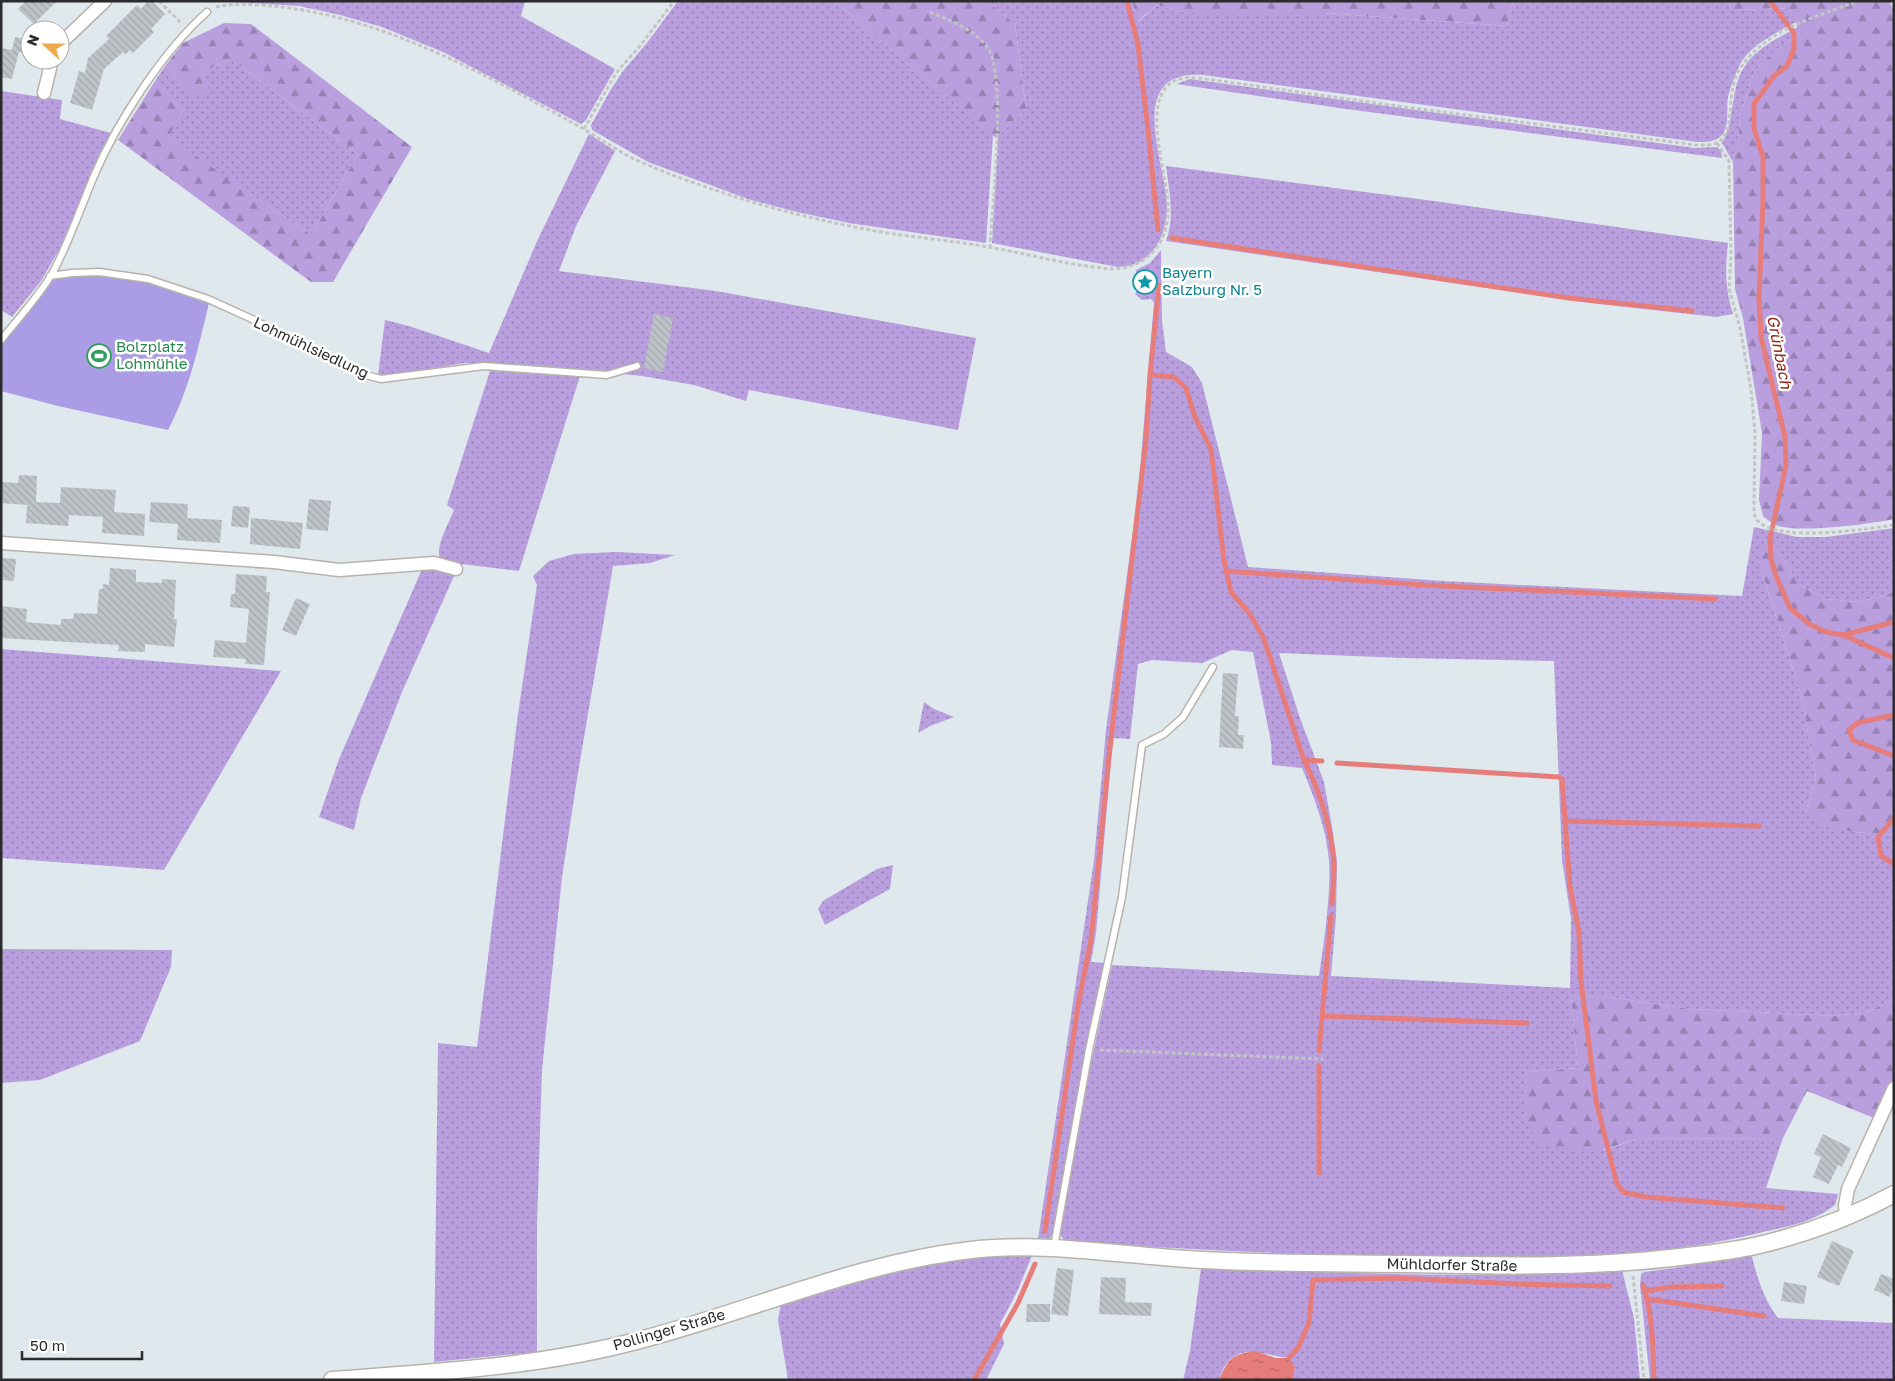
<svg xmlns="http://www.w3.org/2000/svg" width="1895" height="1381" font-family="'Golos Text',sans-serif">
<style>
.grass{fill:url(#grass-dots);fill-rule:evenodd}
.forest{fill:url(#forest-firs)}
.pitch{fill:#aa9ce5}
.water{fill:url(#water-ripples)}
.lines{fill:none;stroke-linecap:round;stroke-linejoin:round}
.stream{stroke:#e67d7a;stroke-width:5}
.building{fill:url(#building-back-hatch)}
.service-casing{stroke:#b7b2ab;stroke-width:9}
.minor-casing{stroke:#b7b2ab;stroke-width:15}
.tertiary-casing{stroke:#b7b2ab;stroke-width:19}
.path{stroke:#c4c4c4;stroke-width:3;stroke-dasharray:4 2.5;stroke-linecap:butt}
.service{stroke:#fff;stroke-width:6}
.minor{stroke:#fff;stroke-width:12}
.tertiary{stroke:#fff;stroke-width:16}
.labels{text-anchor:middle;stroke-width:5;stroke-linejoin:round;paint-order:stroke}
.culture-label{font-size:15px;fill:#0d838f;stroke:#fff;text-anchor:start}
.leisure-label{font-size:15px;fill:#27864d;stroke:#fff;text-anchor:start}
.street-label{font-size:15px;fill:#2b2b2b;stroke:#fff}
.water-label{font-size:16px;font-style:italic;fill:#942517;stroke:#fff}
</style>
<defs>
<pattern id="grass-dots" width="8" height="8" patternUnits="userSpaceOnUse" patternTransform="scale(1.25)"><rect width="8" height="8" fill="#ba9fdf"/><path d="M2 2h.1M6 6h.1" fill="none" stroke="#9782b5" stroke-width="1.8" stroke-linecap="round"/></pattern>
<pattern id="forest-firs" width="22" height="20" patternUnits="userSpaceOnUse" patternTransform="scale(1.25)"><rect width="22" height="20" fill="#ba9fdf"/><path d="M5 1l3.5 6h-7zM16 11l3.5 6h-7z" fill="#9782b5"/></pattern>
<pattern id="water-ripples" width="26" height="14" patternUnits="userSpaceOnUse" patternTransform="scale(1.25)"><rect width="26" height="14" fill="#e67d7a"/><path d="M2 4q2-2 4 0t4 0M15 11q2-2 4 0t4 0" fill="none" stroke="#bb6764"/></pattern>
<pattern id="building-back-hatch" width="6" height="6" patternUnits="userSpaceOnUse" patternTransform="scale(1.25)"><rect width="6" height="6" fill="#bec3c8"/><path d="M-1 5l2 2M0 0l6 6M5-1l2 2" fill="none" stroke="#a3a8ac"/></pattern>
</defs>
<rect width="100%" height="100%" fill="#dfe8ec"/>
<path class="grass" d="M219,1H525L521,16L615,69L586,120L581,124L443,52L382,27L340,15L299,6Z
M678,1H834L993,135L986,243L849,223L797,212L748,199L648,162L592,130L591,125L611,89L623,71L646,44Z
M987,1H1132L1139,21L1157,5L1188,13H1325L1507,26L1513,1H1728L1732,10L1789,8L1796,22C1776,33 1752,44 1740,64C1735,75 1731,85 1728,97C1726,108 1730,125 1722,135C1716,142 1706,142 1697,142L1203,75C1123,69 1166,163 1167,205C1167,228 1159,253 1137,263C1132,266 1124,266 1118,267L992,243L998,136L1026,109L1015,24Z
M1798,27L1800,33L1765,59L1753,75L1740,116L1738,145L1733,162L1722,143C1730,129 1731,114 1734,98C1739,57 1764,45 1798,27Z
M231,59L358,154L311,235L167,137L183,112L155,81L165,66L195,98L205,71Z
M1190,79L1695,148L1716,147L1721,150L1722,158L1346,109L1176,84Z
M1,91L62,100L60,119L111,133L88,183L60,248L41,281L12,317L1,310Z
M589,134L615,151L576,226L559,271L716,291L976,338L958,430L749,390L746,401L694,385L642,376L544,366L464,363L391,376L378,375L385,320L409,326L489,353L538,239Z
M1166,166L1434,201L1728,243C1725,271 1725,287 1733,314L1716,317L1590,303L1166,241C1175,217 1169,191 1166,166Z
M1161,250L1162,321L1166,352L1192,367L1202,383L1248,567L1443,581L1742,596L1754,527L1797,537H1826L1894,528V591L1887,595L1858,602L1825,599L1797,583L1775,544L1760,550V566L1801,694L1816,778L1806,811L1854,832L1894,835V999L1867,1012L1835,1016L1691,1009L1602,996L1571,997L1578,1068L1528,1072L1604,1150L1637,1139L1783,1138L1766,1188L1838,1194L1835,1205C1829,1209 1822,1214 1815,1217C1797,1226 1774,1229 1755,1234C1659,1257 1558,1257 1459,1257C1328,1256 1196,1251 1065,1241L1061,1236L1060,1229L1087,1082L1112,965L1319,976C1324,941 1331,896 1329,861C1327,830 1314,797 1302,768L1272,765L1271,742L1253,652L1232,650L1202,663L1152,660L1138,664L1130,739L1113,738L1096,933L1091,962L1106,963L1081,1075L1053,1234L1050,1238L1038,1239L1094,860L1106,730L1138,494L1154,302L1151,299L1142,300L1135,294L1138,289L1136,270L1150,263ZM1279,653L1403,658L1554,661L1562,860L1571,919L1570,988L1331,976L1336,917L1337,861L1332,827L1324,782L1300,718Z
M490,371L580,376L519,571L454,563L440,559C435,546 449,523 454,510L447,505Z
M616,552L675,555L650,563L613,566L577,779L562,877L542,1070L537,1225V1352L434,1362L438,1043L477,1047L518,714L537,585L533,576L549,561L574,554Z
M423,567L451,572L454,576L402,692L361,798L354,830L319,817L339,759Z
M1,649L281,671L164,870L1,858Z
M924,702L934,709L954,717L930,726L918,733Z
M893,865L890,889L825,925L818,909L823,901L877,869Z
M1,949L172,950L171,967L140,1041L40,1080L1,1083Z
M1033,1253L1017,1292L1000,1324L1004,1344L986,1380H788L778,1320L781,1304C830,1288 880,1272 931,1262C965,1255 999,1255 1033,1253Z
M1751,1253C1757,1277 1763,1298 1778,1318L1894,1323V1380H1650L1640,1286L1641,1274L1644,1272L1681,1267Z
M1201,1268C1341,1272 1482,1280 1622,1270L1634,1318L1640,1380H1293L1295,1367L1289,1358C1269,1357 1244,1343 1228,1362C1224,1366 1221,1374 1219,1380H1183L1190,1351Z"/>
<path class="forest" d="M834,1H987L1015,24L1026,109L996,138Z
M1132,1H1513L1507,26L1325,13H1188L1157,5L1138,21Z
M1728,1H1889L1893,9L1894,519C1870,524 1796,534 1776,525C1771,523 1767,519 1763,516L1759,500L1762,433L1743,318L1735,289L1733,162L1738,145L1740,116L1753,75L1765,59L1800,33L1789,8L1732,10Z
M224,23L251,24L412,147L333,282H311L118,140L155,81L183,112L168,137L311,235L358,154L231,59L205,71L209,92L194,98L165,66L183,43Z
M1765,544H1775L1797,583L1825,599L1858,602L1887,595L1894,591V835L1854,832L1822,825L1806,811L1816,778L1801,694L1760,566V550Z
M1602,996L1691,1009L1835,1016L1867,1012L1894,999V1078L1874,1118L1807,1091L1783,1138L1637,1139L1599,1151L1572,1150L1543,1145L1528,1127L1523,1091L1528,1072L1578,1068L1571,997Z"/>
<path class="pitch" d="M72,273L125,275L180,290L209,303C198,348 190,388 168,430L58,406L1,391V340L50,276Z"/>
<path class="water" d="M1255,1351L1276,1358H1289L1295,1367L1293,1380H1219C1229,1358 1231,1355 1255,1351Z"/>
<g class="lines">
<path class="stream" d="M1127,1L1138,45L1148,129L1158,230
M1770,1L1794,33V49L1787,66L1774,76L1754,104V129L1763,157V201L1759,298L1761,337L1785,437L1786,465L1770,539L1771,559L1776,576L1790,608L1809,624L1826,632L1843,635L1894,658
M1172,238L1569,298L1692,311
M1150,375L1174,377L1186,388L1195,417L1211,449L1224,561L1231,592L1250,614L1264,639L1304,760C1320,792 1332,829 1334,865C1334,878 1333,891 1332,904
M1226,571L1424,585L1715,599
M1843,635L1894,622
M1894,715L1857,723L1849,730L1853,740L1894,756
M1304,760L1322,761
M1337,763L1559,777L1562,779L1570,887L1579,932L1581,981L1596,1101L1617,1184L1623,1192L1646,1197L1783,1208
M1894,818L1878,837L1881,856L1894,864
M1565,821L1759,826
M1322,1016L1527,1023
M1319,1051L1331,916
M1319,1065V1173
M1045,1231L1078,1006L1091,940L1109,757L1146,439L1150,375L1159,285
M1643,1285C1653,1315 1653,1348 1654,1380
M1645,1291L1671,1287L1722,1286
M1648,1299L1764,1316
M1289,1358L1298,1348L1309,1323L1313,1280L1396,1278L1518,1284L1610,1286
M974,1380L1018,1303L1035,1264"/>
</g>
<path class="building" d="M26,1H57L34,24L18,9Z
M148,1H152L165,14L151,29L154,32L133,53L130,50L125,55L123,52L104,69L92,110L70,103L79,71L85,73L88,58L109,39L106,36L137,5L141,9Z
M15,37L30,40V55L19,52L12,79L1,77V48L12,50Z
M654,314L673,318L663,372L644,368Z
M19,475L37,476L36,502L60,503L61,487L116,490L114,512L145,514L144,536L102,533L103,517L69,515L68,526L26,523L27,505L1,503V482L18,483Z
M309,499L331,501L328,531L306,529Z
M151,502L188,504L187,518L222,520L220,543L177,540L178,524L149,522Z
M233,506L250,507L248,528L231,526Z
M251,518L303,523L300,549L250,544Z
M1,558L16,559L14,581L1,580Z
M110,568L136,570V582L162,583V579L176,580L174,619L177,620L174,647L145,644V652L118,651L119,645L1,638V606L27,609L26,622L61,625V619H73L74,613L97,614L99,589H103V584L109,585Z
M236,574L267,576L266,592H270L264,665L245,664L246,659L213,657L215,640L246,643L249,609L230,607L231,594H235Z
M296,598L310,604L296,636L282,630Z
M1223,673L1238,674L1235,716H1239L1238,735H1244L1243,749L1219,747Z
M1823,1134L1851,1148L1842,1167L1838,1165L1829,1184L1813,1177L1821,1157L1814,1154Z
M1832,1241L1854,1251L1839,1286L1817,1277Z
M1057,1268L1074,1270L1068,1316L1051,1314Z
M1881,1274L1894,1279V1287L1889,1297L1874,1290Z
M1101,1277L1126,1278L1125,1302L1152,1303L1151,1316L1099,1314Z
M1784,1282L1807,1286L1804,1304L1781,1301Z
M1027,1304H1050V1322H1026Z"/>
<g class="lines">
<g class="service-casing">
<path id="service" d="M50,276L72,273L99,272L148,279L208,299L252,319L358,373L381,379L484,366L607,375L637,366
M1,340C18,319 38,297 52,274C69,243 80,209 94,176C117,122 163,51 207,12
M1054,1247L1089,1050L1122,897L1142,745L1164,734L1183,717L1213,667"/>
</g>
<g class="minor-casing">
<path id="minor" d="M60,44L105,1
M44,93L52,60
M1,543L274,562L339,570L434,563L456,569
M1846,1216L1845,1205L1848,1189L1894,1088"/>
</g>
<g class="tertiary-casing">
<path id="tertiary" d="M332,1380C435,1372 540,1367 640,1340C751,1311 856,1263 971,1250C1043,1242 1114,1254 1186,1259C1260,1264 1335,1263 1409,1264C1505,1266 1601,1268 1696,1255C1723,1252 1750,1248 1775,1241C1816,1230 1857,1214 1894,1194"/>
</g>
<path class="path" d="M159,1L181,23
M216,7C237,2 261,5 282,7C390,20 488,76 582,128C597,137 612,147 628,156C657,170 688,181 718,191C773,210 830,223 887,233C921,238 955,241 988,247C1024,253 1059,263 1095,267C1114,270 1129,270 1146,258C1163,246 1169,225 1168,205C1167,168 1129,70 1199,78L1390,105L1696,145C1705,145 1716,146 1722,139C1735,125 1726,90 1740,69C1765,29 1817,17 1858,1
M930,12C951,21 974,29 988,48C1007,77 992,208 990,247
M584,129L616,73L640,46L674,1
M1717,143L1729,161L1731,255L1729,288L1740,328L1751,389L1755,433L1754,507C1754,512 1754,517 1758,521C1778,543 1866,529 1894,525
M1100,1050L1323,1059
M1633,1276L1644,1380"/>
<use href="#service" class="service"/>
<use href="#minor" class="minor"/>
<use href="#tertiary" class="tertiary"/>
</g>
<defs>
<g id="sight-ring" transform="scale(1.25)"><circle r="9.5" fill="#fff" stroke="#0f9aa8" stroke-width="1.5"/><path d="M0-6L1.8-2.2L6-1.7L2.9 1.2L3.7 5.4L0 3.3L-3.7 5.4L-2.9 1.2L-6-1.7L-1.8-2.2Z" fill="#0f9aa8"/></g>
<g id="stadium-ring" transform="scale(1.25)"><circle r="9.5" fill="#fff" stroke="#2e9e5b" stroke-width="1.5"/><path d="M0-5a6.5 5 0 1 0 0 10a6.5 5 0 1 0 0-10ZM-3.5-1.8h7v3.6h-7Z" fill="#2e9e5b"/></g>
</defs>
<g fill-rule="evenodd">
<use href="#sight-ring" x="1145" y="282"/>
<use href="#stadium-ring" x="99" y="356"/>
</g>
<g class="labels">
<g class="culture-label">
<text x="1162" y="278">Bayern<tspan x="1162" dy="17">Salzburg Nr. 5</tspan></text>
</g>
<g class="leisure-label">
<text x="116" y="352">Bolzplatz<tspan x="116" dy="17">Lohmühle</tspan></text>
</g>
<g class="street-label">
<text transform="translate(311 348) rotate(25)" y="5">Lohmühlsiedlung</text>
<text transform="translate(1452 1265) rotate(1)" y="5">Mühldorfer Straße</text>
<text transform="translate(669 1330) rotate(-16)" y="5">Pollinger Straße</text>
</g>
<g class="water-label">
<text transform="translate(1780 352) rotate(79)" y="6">Grünbach</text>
</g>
</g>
<rect width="1895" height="1381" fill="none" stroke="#2b2b2b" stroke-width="5"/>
<g transform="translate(45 45) rotate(291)"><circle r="24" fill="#ffffff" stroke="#aaaaaa"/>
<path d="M0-4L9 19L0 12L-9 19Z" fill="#eda94b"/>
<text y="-8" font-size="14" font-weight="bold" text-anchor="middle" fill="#2b2b2b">N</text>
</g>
<path d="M22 1351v8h120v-8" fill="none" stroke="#2b2b2b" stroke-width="2.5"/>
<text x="30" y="1351" font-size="15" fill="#2b2b2b" stroke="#ffffff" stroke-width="4" paint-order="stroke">50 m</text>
</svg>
